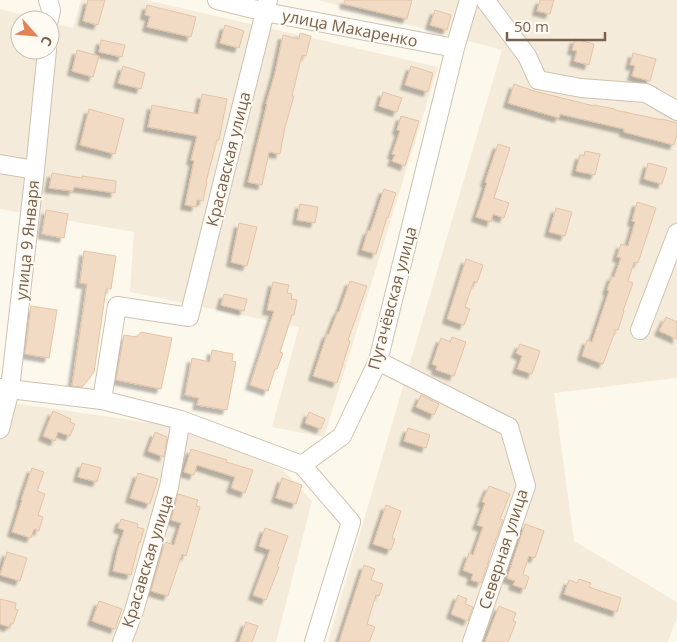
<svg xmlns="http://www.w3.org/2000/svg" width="677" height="642" font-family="'Open Sans',sans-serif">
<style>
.residential{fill:#f4ebda}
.building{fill:#f2dbc4;stroke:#e4c3a4;filter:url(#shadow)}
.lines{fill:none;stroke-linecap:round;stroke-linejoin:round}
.minor-casing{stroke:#d0c1b0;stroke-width:20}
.minor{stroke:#fff;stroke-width:18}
.labels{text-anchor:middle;stroke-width:4;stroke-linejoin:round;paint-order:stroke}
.street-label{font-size:16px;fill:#79614e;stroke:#fffbf3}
</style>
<defs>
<filter id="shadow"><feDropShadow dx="-4.5" dy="4.5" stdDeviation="1" flood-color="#0004"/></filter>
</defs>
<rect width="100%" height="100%" fill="#fdf8ec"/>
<path class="residential" d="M81,0H146L438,67L324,437L272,427L299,327L130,292L134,232L0,209V9L42,20H20V50H50V22L73,28Z
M318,0H677V378H675L554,393L574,541L677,602V617L668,642H328L502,50Z
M0,401L178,427L283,470L312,501L276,642H0Z"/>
<path class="building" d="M88,0H105L98,25L83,21Z
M345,0H412L407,19L344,4Z
M540,0H554L550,14L537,11Z
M147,5L196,17L191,37L147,27L150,16L145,15Z
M435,10L451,15L447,30L430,25Z
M225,25L244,31L239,48L220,43Z
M300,33L311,36L306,56L302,55L292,96H294L285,127L280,154L269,152L262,185L248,182L267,104H266L275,73L283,35L299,39Z
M575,39L594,44L589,65L574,61L577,51L572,50Z
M101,40L125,45L122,57L99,52Z
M77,50L99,56L93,77L72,71Z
M633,53L656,59L650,81L632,76L635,66L630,65Z
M123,66L145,73L141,89L118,83Z
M411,66L433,73L428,92L405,85Z
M514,84L534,91L594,106V105L615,109V110L662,120V119L677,123V135L674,145L624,132V129L560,114L559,118L508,103Z
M383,92L402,98L397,112L379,106Z
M202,94L227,99L219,140H217L206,182H207L203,201L197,200L196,207L185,205L194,161L191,160L197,136L148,127L152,105L198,114Z
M89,109L124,119L115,154L80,145Z
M401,116L419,121L405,166L392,161L395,155L392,154L400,131L397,130Z
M498,144L510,148L494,198L509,203L504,218L493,214L491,222L476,217L487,183L485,182Z
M585,151L600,154L595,175L576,171L580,155L584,156Z
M648,163L667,168L662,184L644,179Z
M52,173L82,178V176L116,181L115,193L74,187L73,191L49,188Z
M384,189L396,193L388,218L387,217L376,254L362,250L368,230L370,231Z
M637,202L656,208L638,263L634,262L628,281L633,283L623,311H624L618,330L616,329L603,364L582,356L587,340L592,342L609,291L607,290L612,276L614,277L621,258L617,257L621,244L628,246L635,222L632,221Z
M300,204L318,207L315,223L297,220Z
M556,208L572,212L565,236L549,232Z
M46,210L68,214L64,238L42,234Z
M239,223L257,227L247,266L231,262Z
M84,251L116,256L111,289H106L94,372L82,387L72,386L87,284L80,283Z
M466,259L483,265L477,283L474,281L465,307L470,309L464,325L447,319Z
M350,281L367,286L348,340L350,341L337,383L313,376L327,334H329L338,311L339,312Z
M273,282L289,285L287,293L292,294L291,299L297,300L294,315H292L280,352L283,353L277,369H275L268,391L250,385L274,311L267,310Z
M224,294L247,299L244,311L221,305Z
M31,306L57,310L49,358L25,354Z
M666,317L677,322V339L659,331Z
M141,332L172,338L161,389L116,380L124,335L137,337Z
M452,337L466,342L454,376L436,370L437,366L432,364L441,338L450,342Z
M520,344L540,351L532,374L517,369L522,356L516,353Z
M212,350L233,354L232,361L236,362L227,410L197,405L199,398L185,395L192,358L210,362Z
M421,395L439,404L434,415L416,407Z
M53,411L71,419L70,422L75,424L70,436L58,432L55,441L43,436Z
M309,412L325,419L321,429L305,423Z
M408,428L430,435L426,448L404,441Z
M155,432L167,437L164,457L148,451Z
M191,449L227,460L226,462L253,470L245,493L231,488L235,477L197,465L194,475L184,472Z
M82,463L101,468L97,482L78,477Z
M32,468L44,472L37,491L45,494L38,515L43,517L39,531L34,529L31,538L12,532L22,500H21Z
M138,473L158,479L150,504L130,498Z
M282,478L302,485L296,504L276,498Z
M489,486L510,494L500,519L503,520L488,560H489L481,583L471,580L473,574L463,570L469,553L473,555L483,527L477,525L485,503L482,502Z
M178,494L198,500L196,506L200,507L186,556L182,554L168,596L151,591L165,542L174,545L181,523L171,520Z
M386,505L401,511L392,538L395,539L391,550L373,544Z
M121,519L138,524L137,527L144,529L140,543L139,542L131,575L113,571L118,548L124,530L118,528Z
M525,524L544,531L535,558L529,556L523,574L529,577L525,589L513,585L515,581L507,578Z
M265,528L288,536L277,567H279L266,600L253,595L270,550L259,546Z
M7,552L27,558L20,581L0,575Z
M364,565L375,569L371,580L383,584L379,596L376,595L367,624L375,627L369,642H339Z
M579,579L591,583L589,587L621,598L617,612L564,594L569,580L577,583Z
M458,595L467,599L465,604L473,607L468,621L451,614Z
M0,599L16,603L15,609L18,610L13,624H10L9,627L0,624Z
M99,601L122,609L115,629L92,621Z
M499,606L516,613L513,621L516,622L508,642H485Z
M246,622L258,626L252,642H239Z"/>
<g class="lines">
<g class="minor-casing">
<path id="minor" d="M48,0L51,10L49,20
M217,0L265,12L455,48
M485,0L527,56L538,80L581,88L646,93L677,111
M0,164L35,170
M640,330L677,233
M378,361L509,427L526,486L472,642
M0,388L102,400L181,420L302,465L351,522L314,642
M102,400L117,306L189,317L268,0
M0,429L10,389L35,170L47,50
M302,465L342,436L378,361L455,48L469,0
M122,642L134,611L169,487L181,420"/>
</g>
<use href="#minor" class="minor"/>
</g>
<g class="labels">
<g class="street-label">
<text transform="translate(350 28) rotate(11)" y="6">улица Макаренко</text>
<text transform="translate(228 159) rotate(-76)" y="6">Красавская улица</text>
<text transform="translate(27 240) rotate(-84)" y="6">улица 9 Января</text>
<text transform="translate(392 298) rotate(-75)" y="6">Пугачёвская улица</text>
<text transform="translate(503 549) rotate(-72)" y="6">Северная улица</text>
<text transform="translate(147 561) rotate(-73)" y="6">Красавская улица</text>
</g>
</g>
<g transform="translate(35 35) rotate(117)"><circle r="24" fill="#fffbf3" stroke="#c9bdb1"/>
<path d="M0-4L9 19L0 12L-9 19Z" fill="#e38254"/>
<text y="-8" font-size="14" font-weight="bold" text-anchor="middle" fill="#79614e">С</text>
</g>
<path d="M507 32v8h98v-8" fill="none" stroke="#79614e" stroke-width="2.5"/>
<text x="514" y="32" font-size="15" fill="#79614e" stroke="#fffbf3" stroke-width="4" paint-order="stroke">50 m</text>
</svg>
